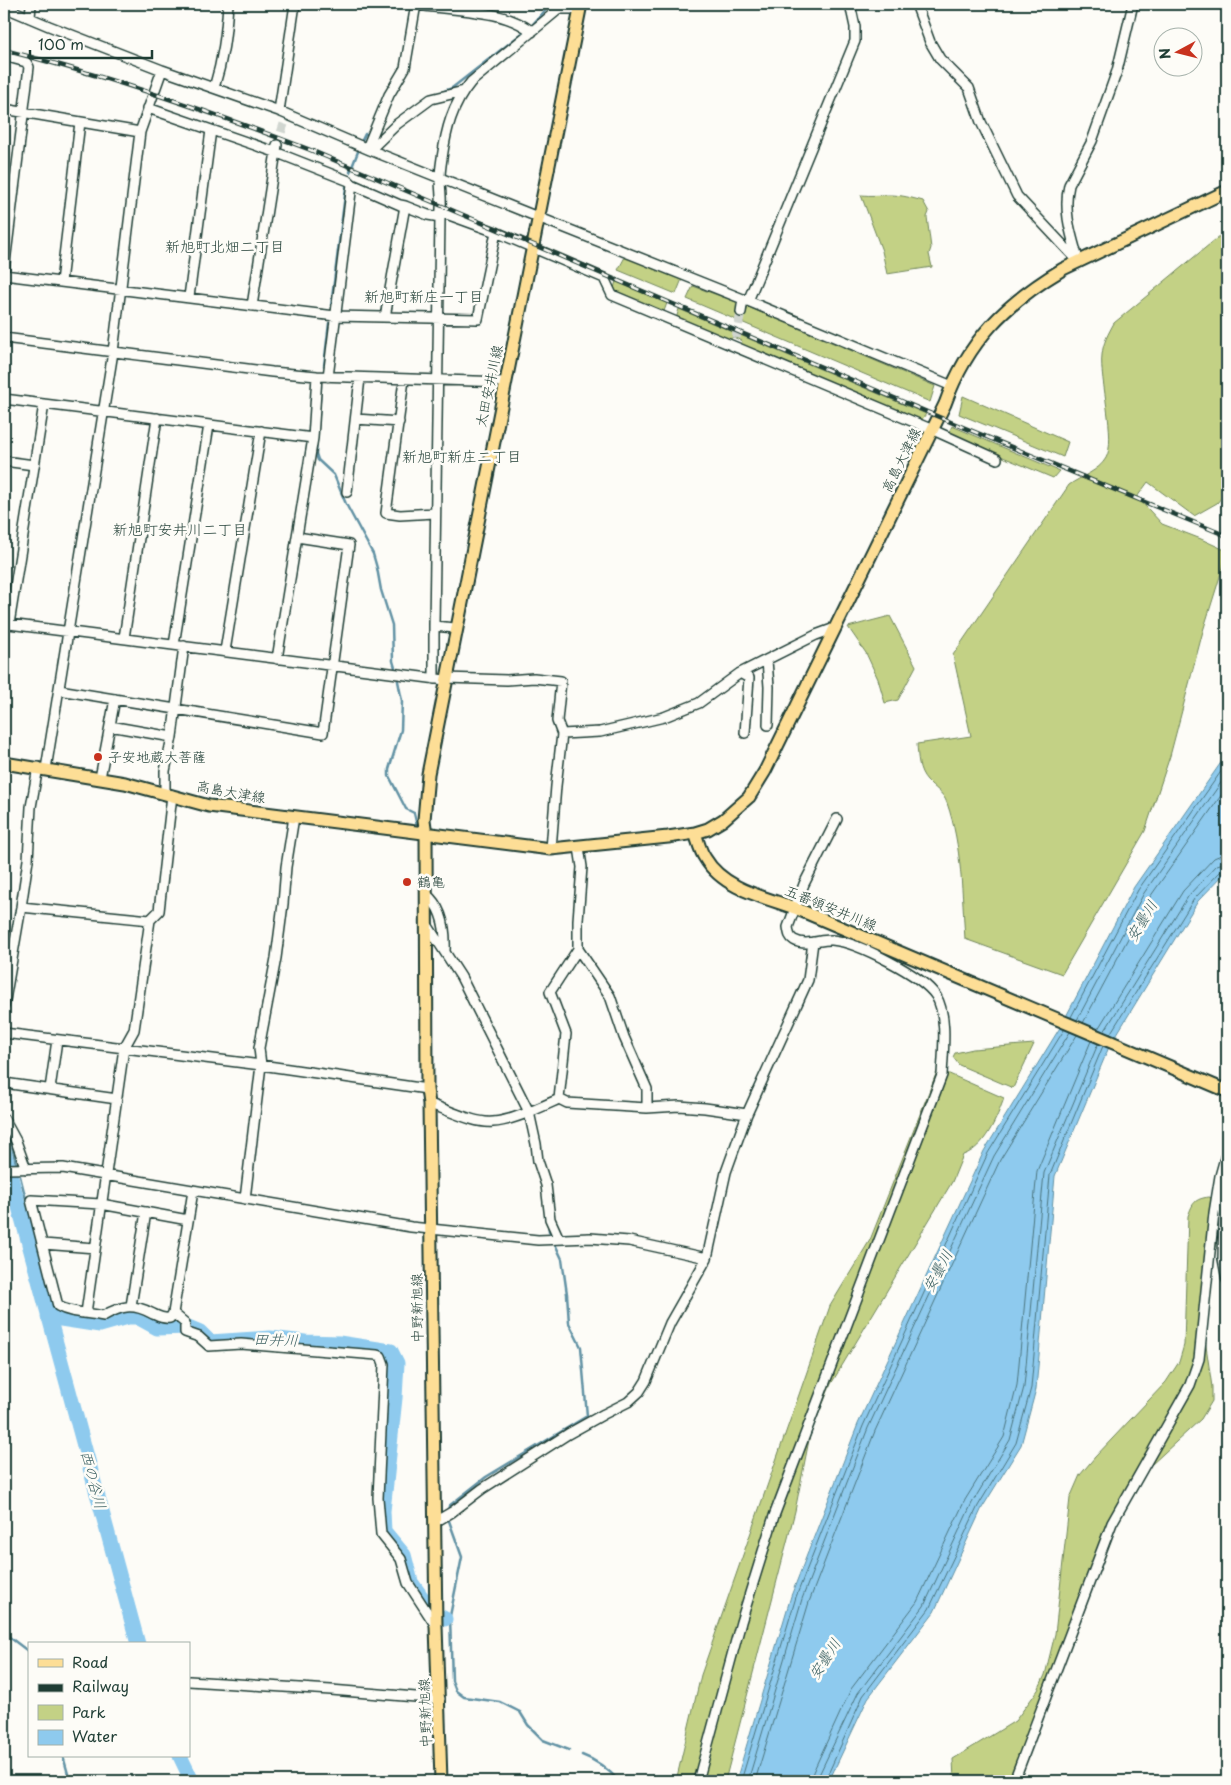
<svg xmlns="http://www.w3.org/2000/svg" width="1231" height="1785" font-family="'Playpen Sans','Klee One',sans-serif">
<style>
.green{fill:#c3d185;stroke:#71875c}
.water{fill:#8ecaee;stroke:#6292a4}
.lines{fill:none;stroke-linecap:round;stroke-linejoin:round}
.shore{stroke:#4b757e;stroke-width:1}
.stream{stroke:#6292a4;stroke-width:2.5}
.river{stroke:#8ecaee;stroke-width:15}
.minor-tunnel{stroke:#d1d6d0;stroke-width:9;stroke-dasharray:9 4.5;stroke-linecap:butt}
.minor-casing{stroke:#1f3d34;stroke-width:12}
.major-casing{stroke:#1f3d34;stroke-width:15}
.minor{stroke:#fdfcf7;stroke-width:9}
.major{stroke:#fdde96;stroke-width:11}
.rail-casing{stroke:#1f3d34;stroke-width:4.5}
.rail{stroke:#fdfcf7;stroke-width:2.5;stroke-dasharray:8;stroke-linecap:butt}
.poi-dot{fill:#c8321e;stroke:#fdfcf7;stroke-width:2}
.labels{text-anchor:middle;stroke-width:5;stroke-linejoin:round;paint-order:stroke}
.street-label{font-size:14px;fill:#1f3d34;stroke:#fdfcf7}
.poi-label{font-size:14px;fill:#1f3d34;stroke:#fdfcf7;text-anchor:start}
.neighbourhood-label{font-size:15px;fill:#1f3d34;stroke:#fdfcf7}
.water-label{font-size:15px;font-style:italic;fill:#3b6062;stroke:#fdfcf7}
</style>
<rect width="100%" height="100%" fill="#fdfcf7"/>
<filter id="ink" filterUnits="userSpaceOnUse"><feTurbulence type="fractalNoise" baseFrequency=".02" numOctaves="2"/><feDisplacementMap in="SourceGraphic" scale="10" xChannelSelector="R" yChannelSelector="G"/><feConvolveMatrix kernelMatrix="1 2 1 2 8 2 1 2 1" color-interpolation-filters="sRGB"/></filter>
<g filter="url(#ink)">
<path class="green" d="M861,195C871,196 880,195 890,195C902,195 912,198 923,201L929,212L927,217L931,248L929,254L932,267L887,274L882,251Z
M1227,230V491L1217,503L1194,516L1148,482L1137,497L1162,524L1201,539L1227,551V554L1203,631L1170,756L1145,831L1062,974L965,939C962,894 962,846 947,803C943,792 934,788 927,780C918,770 918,757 917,744L971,736L953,655L1069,485C1080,477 1099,471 1106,458C1117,439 1099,379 1102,355C1103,343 1108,334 1114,323Z
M625,257L682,279L676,294L618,270Z
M616,281L667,303L663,314L613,292Z
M693,286L739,303L737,311L745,315L748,307L935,386L930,402L687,299Z
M679,309L926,414L920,422L740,346L742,341L733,337L728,341L676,319Z
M963,396L1068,442L1063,457L959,414Z
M952,426L1059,471L1053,478L948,434Z
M890,616L916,666L898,700L885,703L878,679L866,653L848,627Z
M1034,1044L1013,1088L959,1065L953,1057L955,1053L973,1049Z
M938,1069L1004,1098C997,1118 985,1148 963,1155L952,1182L831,1384L810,1435L795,1511L725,1781H676L701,1675L830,1306L870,1240Z
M1209,1197L1215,1199L1219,1208V1225L1206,1315L1205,1339L1212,1387V1401L1201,1419L1139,1476L1127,1494L1014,1781H954L953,1759L1015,1721L1038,1690L1045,1675L1055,1634L1070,1498L1080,1475L1095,1457L1166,1382L1179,1362L1184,1345L1188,1216C1193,1203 1194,1199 1209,1197Z"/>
<path class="water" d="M1227,754V871L1198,901L1109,1047L1055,1176L1036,1389L1021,1445L982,1508L934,1612L868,1698L829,1781H736L791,1596L858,1424L984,1151L1061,1026L1134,887Z"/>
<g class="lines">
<path class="shore" d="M1071,1017L1138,890L1227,763
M1077,1020L1144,893L1227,774
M1083,1023L1150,897L1227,787
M1098,1029L1183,891L1214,858L1221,855L1227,854
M1104,1032L1189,895L1217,865L1227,862
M1110,1034L1194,899L1222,870L1227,868
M741,1781L796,1597L863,1426L988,1153L1064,1030
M748,1781L802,1599L868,1428L994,1156L1070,1032
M755,1781L809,1602L875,1431L1000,1160L1077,1035
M811,1781L813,1772L851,1689L917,1602L965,1500L1004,1437L1017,1385L1037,1171L1091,1041
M818,1781L819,1775L858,1693L924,1606L972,1503L1010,1440L1024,1387L1044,1173L1098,1044
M825,1781L863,1696L929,1609L978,1506L1016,1443L1031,1388L1050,1175L1103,1046"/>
<path class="stream" d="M532,25L551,4
M442,92L452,88L525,31
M362,140L365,134H369
M350,172L359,149
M331,306L346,187
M324,366L329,323
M318,428L321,386
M317,439L316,454L318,460L334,475L346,504L373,554L377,568L381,590L392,625L393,661L396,671
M397,676L402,701L401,730L389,769V776L406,809L414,813L417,826
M435,911L440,928
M456,976L513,1090
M4,1128L11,1142L16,1164
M536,1168L543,1189
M20,1176L45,1273
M54,1307L57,1318
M448,1512L449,1506L486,1477L587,1416L581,1347L569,1323L567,1294L562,1259L549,1231L548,1224
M448,1518L462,1557L450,1616L452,1681L456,1691L464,1697L500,1702L520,1712L528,1725L543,1740L569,1750
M4,1633L29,1652
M582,1755C596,1760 609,1770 619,1781
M63,1756L70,1781"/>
<path class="river" d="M4,1152L138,1644
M48,1317L100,1325L128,1317H137L157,1328L188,1327L200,1332L210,1342L270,1338L305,1342L339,1343L391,1351L397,1363L395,1398L383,1511L384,1531L404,1555L411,1582L433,1613L445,1619
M180,1756L192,1781"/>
<path class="minor-tunnel" d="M277,145L284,124
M736,338L741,312"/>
<g class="minor-casing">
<path id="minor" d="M413,4C448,11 505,8 532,32
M916,4L930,42L940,59L969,88L981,122L1017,196L1079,262
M4,7L49,26L162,70L279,111L370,150L748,301L952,386
M30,18L31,4
M4,56L26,62L29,67L4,271
M214,88C223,59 226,35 228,4
M148,108L275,152L349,181L352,184L400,205L405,206L385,317
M4,109L140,132
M279,111L295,4
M367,148L389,95L405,68L416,4
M370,150L397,124L431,99L464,91
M405,206L428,215L440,217
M496,232L604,278L612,295L933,430L997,459
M1078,259C1071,234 1063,211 1069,185L1092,141L1117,71L1133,4
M4,275L335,316L478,319L496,232L441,212
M61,282L80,122
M189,297L211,130
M748,301L855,41V27L850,4
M252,306L277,145
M741,312L743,299
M4,338L272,372L317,376L505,382
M328,377L352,184
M404,380L386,513L400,515L435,513
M4,399L313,438L277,659
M44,404L9,624L445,680
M356,419L399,422
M313,438L317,376
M4,461L34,465
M347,492L360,378
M455,628L434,626L440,217C443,203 440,191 440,178C440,171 441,165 442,158C446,130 452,105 471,82L559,9H580
M124,638L157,418
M174,645L209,425
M225,651L261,431
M767,660L769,687L768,725
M740,673L749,678L745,733
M446,678L507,680L534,678L561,681L557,721L562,734L556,786L551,849
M434,679V626
M59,690L323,733L349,545L297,537
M110,726L172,737
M562,734L600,732L664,717L699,703L740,673L816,635L835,628
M46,769L113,352L140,132L162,70
M100,778L115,699
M165,793V771L172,737L184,646
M579,847L582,867L578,920V949L610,996L624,1037L647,1089V1108
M426,894C443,908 446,931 445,951
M21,907L150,920
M426,923L461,977L529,1112L536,1144L538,1161L546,1185L550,1219L559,1239
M4,1006L21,907L28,860L31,807L38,767
M4,1033L261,1065L427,1089
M4,1083L117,1099
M50,1089L57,1040
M559,1099L566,1034L550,992L578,949
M429,1104C447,1109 474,1124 493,1122C512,1121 541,1107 559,1099L567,1103L647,1108L679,1106L705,1108L747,1114
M4,1119L16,1141L26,1169
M4,1169L63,1168L411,1227L538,1240L590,1238L629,1241L707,1258
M1221,1191L1224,1215L1223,1259L1227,1280
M245,1199L261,1065L259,1048L276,958L283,904L286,867L294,817
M188,1220L101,1204L31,1200L58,1306C72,1314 88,1312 103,1316C121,1306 132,1303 151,1313C158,1316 162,1319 170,1318L173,1313L193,1191
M43,1244L95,1248
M131,1306L146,1212
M86,1313L124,1048L134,1030L150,920L159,911L172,795
M173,1313L185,1323V1332L199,1337L209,1346L241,1344L377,1355L381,1356L384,1364L378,1498L381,1534L401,1559L408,1583L436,1626
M435,1522L452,1512L482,1489L568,1434L604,1414L628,1402L639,1392L646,1381L670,1323L707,1258L726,1172L747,1114L808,980L813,942
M189,1681L331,1690L440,1699
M698,1781L741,1622L774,1516L942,1075C943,1053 948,1016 936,996C922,975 857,942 832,940C820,939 806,947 794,940C789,937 789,933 788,927L804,884L837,819
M1014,1781L1112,1523L1190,1385L1199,1359L1214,1213L1220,1176L1227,1151"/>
</g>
<g class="major-casing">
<path id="major" d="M4,763L125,783L209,806L551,849L668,837L695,833L708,829L723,820L749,797L765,771L945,404C968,340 1006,303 1063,269L1227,191
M695,833C698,841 700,851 705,858C723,889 764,897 795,908L1227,1091
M441,1781L436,1626L429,1104L427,1089L426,834L424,820L428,774L581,4"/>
</g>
<use href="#minor" class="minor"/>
<use href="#major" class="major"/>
<g class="rail-casing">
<path id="rail" d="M4,50C107,76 209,111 308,149L953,423L1227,536"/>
</g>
<use href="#rail" class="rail"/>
</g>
</g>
<g class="poi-dot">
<circle cx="98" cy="757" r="5"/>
<circle cx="407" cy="882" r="5"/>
</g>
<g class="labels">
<g class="street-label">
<text transform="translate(489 386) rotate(-78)" y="5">太田安井川線</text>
<text transform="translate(901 460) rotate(-64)" y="5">高島大津線</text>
<text transform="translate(231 792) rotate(10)" y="5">高島大津線</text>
<text transform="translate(831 908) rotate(22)" y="5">五番領安井川線</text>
<text transform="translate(417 1308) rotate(-91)" y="5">中野新旭線</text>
<text transform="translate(425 1713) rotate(-92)" y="5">中野新旭線</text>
</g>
<g class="poi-label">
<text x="108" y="762">子安地蔵大菩薩</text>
<text x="417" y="887">鶴亀</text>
</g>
<g class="neighbourhood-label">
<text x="225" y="252">新旭町北畑二丁目</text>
<text x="424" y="302">新旭町新庄一丁目</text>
<text x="462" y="462">新旭町新庄二丁目</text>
<text x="180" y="535">新旭町安井川二丁目</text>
</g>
<g class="water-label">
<text transform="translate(1142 921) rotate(-59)" y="5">安曇川</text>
<text transform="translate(938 1271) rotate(-62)" y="5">安曇川</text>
<text transform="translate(276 1340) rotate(2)" y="5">田井川</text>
<text transform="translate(93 1480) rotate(75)" y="5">西の谷川</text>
<text transform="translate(825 1659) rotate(-57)" y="5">安曇川</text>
</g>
</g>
<rect width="1231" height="1785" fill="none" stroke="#fdfcf7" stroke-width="20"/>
<rect x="10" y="10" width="1211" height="1765" fill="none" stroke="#1f3d34" stroke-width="2" filter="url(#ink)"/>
<rect x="28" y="1642" width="162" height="115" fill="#fdfcf7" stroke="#a4b0a9"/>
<rect x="38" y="1659" width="25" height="8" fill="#fdde96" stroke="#a4b0a9"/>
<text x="72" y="1668" font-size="15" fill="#1f3d34">Road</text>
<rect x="38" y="1684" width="25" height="8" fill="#1f3d34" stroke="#a4b0a9"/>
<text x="72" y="1692" font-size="15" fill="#1f3d34">Railway</text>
<rect x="38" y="1705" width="25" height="15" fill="#c3d185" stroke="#a4b0a9"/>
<text x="72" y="1718" font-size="15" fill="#1f3d34">Park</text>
<rect x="38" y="1730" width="25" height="15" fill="#8ecaee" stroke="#a4b0a9"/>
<text x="72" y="1742" font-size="15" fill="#1f3d34">Water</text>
<g transform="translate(1178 52) rotate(263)"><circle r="24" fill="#fdfcf7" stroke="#a4b0a9"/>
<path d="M0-4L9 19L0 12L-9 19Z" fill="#c8321e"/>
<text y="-8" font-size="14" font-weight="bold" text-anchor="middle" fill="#1f3d34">N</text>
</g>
<path d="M30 50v8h122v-8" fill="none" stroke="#1f3d34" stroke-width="2.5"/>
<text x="38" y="50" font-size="15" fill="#1f3d34" stroke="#fdfcf7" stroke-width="4" paint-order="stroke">100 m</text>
</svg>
